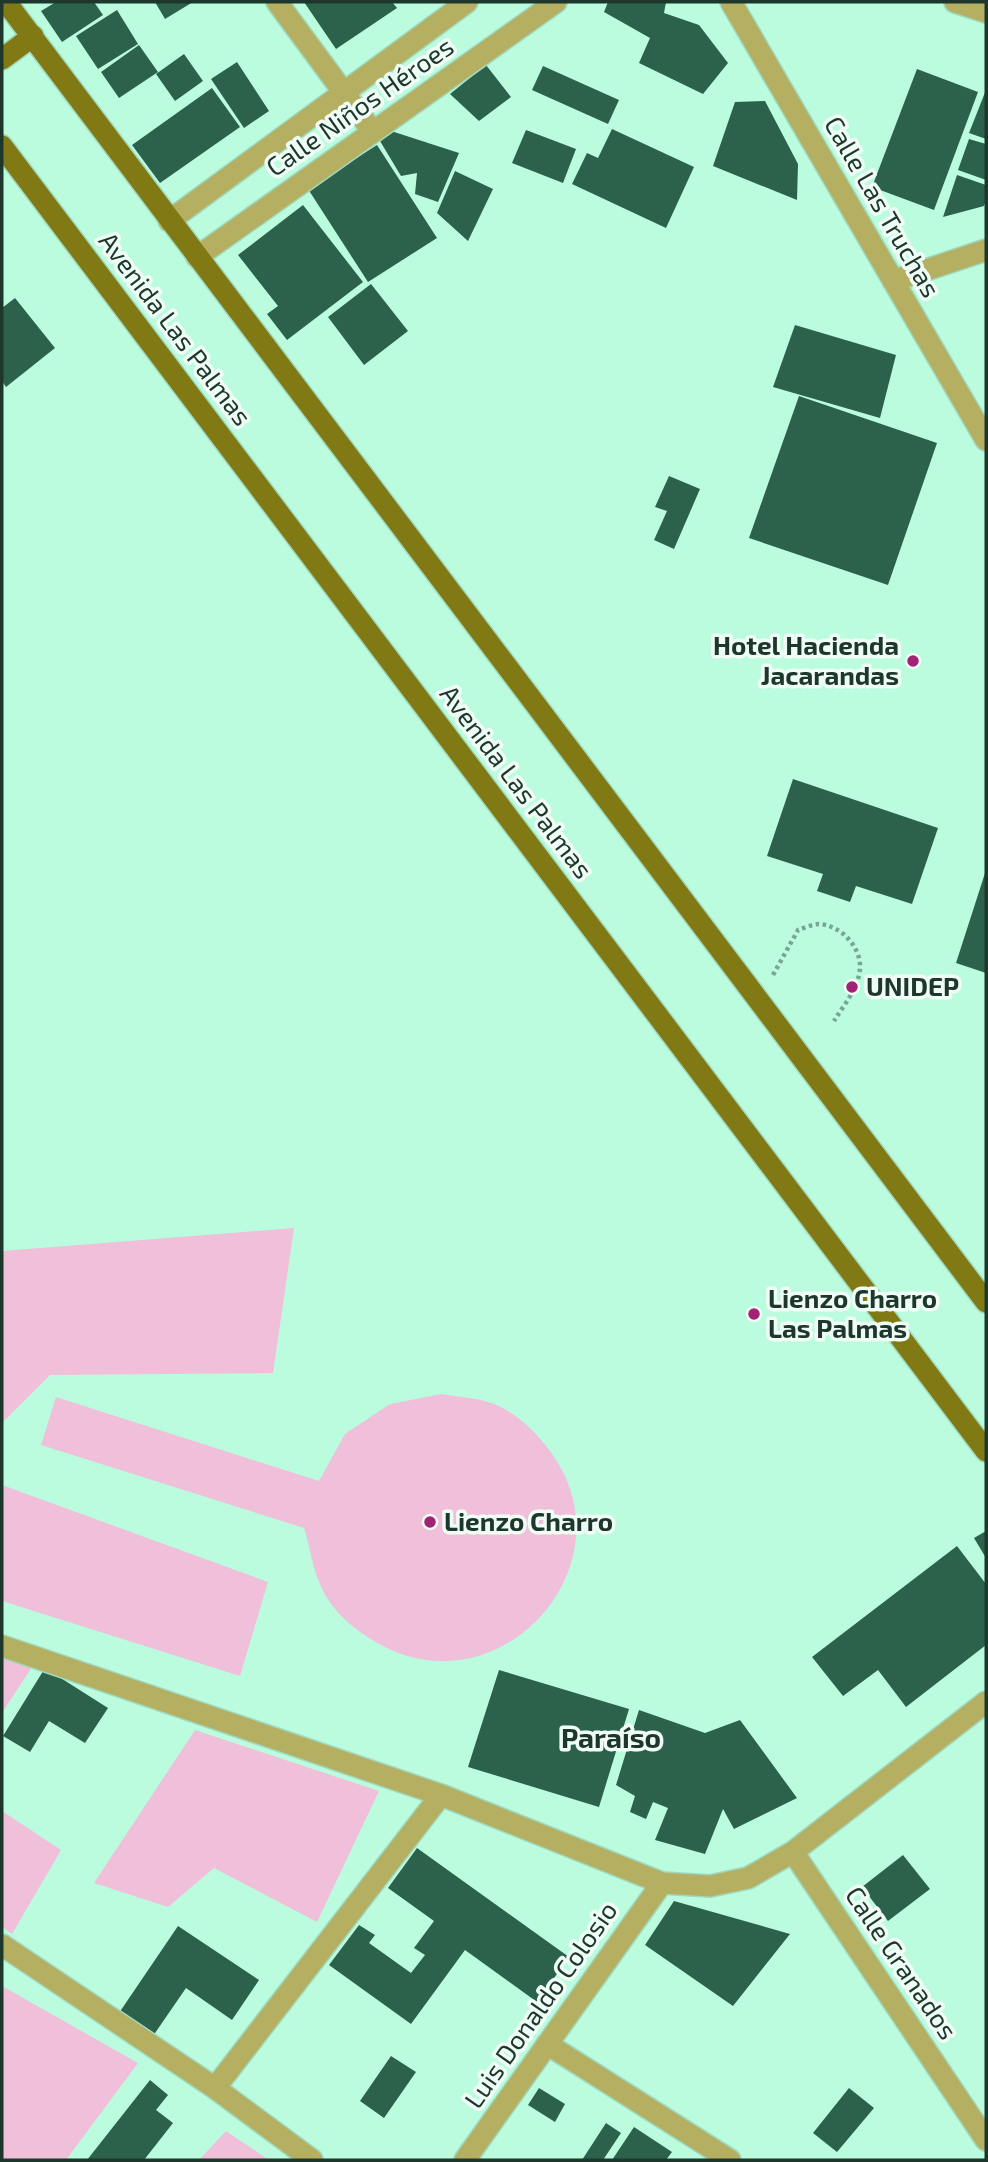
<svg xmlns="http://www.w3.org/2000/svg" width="988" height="2162" font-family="'Exo 2',sans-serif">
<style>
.green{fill:#f0bfd9}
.building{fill:#2c614c}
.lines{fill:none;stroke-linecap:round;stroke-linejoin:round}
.minor-casing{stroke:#9fd9bf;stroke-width:24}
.major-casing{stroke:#9fd9bf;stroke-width:24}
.path{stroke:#77a792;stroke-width:4.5;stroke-dasharray:3.5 3.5;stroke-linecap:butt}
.minor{stroke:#b5b061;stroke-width:21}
.major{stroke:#817a14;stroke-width:21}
.poi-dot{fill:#a12376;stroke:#f0fcf6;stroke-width:2.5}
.labels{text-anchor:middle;stroke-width:7;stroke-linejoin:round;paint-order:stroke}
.street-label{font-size:26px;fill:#1d372c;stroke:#f0fcf6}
.poi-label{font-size:26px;font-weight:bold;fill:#1d372c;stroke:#f0fcf6;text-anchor:start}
.neighbourhood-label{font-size:28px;font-weight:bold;fill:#1d372c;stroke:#f0fcf6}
</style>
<rect width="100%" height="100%" fill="#bbfcdf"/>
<path class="green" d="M294,1228L273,1373L50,1375L2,1423V1251Z
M442,1394C458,1397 479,1398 494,1404C517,1413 536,1432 550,1451C633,1562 504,1709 383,1646C358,1633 331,1612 320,1584C312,1567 310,1546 304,1528L41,1445L56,1397L319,1481L345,1434L390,1404Z
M2,1485L268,1582L240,1676L2,1601Z
M2,1654L34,1664L2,1713Z
M195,1730L379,1791L317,1922L214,1868L168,1907L94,1883Z
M2,1811L61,1850L12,1934L2,1927Z
M2,1986L138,2063L66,2160H2Z
M226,2131L269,2160H199Z"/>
<path class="building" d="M56,2H94L103,15L62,42L41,11Z
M155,2H193L165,19Z
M304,2H392L397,8L336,49Z
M608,2H666L664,13L699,25L728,63L703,94L639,63L650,38L604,12Z
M117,10L138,44L98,69L76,36Z
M139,45L158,72L119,98L101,72Z
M184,54L203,81L175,101L156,74Z
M237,62L269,111L244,128L211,79Z
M486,65L511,97L479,121L450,94Z
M543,66L619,100L608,124L532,90Z
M917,69L978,92L934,210L872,187Z
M212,88L240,127L160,183L132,145Z
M986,90V139L969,133Z
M765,101L798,164L797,200L713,166L735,102Z
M612,129L694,167L666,228L572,184L587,153L598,158Z
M388,130L459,153L438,202L415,194L417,173L401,176L380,141Z
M526,130L576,149L563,183L512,163Z
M969,139L986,144V180L958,170Z
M377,145L437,238L368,282L308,189Z
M455,171L493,189L468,241L437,213Z
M957,175L986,185V200L984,206L943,217Z
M303,205L363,282L287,340L267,314L278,306L238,255Z
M371,284L408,331L364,365L328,317Z
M15,298L55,348L6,387L2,381V308Z
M795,325L896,355L880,418L773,387Z
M799,396L937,443L888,585L749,538Z
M669,476L700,489L674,549L654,540L667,511L655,507Z
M793,779L938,828L912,904L856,886L850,902L817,891L823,874L767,856Z
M986,870V973L956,963Z
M986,1531V1558L974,1538Z
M957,1546L986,1584V1645L906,1707L878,1670L843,1696L812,1657Z
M45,1668L108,1708L85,1743L49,1721L30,1752L3,1736Z
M499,1670L629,1709L599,1807L468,1767Z
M639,1710L705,1733L740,1720L797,1798L734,1829L723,1809L705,1854L655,1840L668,1808L653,1802L646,1819L630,1812L635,1796L616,1785Z
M417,1848L569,1957L537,2002L465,1950L411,2024L329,1965L359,1925L375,1935L369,1943L411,1973L425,1955L414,1948L434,1921L388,1888Z
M903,1855L930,1889L888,1921L862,1887Z
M674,1901L790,1934L733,2006L645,1945Z
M178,1926L259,1980L232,2020L186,1988L153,2036L119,2013Z
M391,2056L416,2072L384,2118L360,2101Z
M150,2080L168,2095L156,2110L173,2123L144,2160H87Z
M539,2088L565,2104L555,2122L528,2105Z
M849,2088L874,2108L837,2152L813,2133Z
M606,2123L621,2133L603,2160H582Z
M634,2127L672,2152L666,2160H612Z"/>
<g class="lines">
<g class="minor-casing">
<path id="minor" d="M277,2L373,132
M731,2L986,440
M955,2L986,12
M169,221L467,2
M197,257L556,2
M893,281L986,250
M2,1646L441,1795L662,1883L710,1886L748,1878L793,1852L986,1702
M793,1852L986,2140
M2,1945L215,2088L312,2160
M547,2044L730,2160
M215,2088L441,1795
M465,2160L662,1883"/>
</g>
<g class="major-casing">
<path id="major" d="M6,2L986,1302
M2,59L33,36
M2,146L986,1451"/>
</g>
<path class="path" d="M773,975L798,930C804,928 813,924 819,924C840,925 861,946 860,968C859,987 844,1005 834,1021"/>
<use href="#minor" class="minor"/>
<use href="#major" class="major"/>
</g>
<g class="poi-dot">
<circle cx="913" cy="661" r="7"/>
<circle cx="852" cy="987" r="7"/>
<circle cx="754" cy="1314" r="7"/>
<circle cx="430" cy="1522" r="7"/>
</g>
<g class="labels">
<g class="street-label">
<text transform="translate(360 107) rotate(-35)" y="9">Calle Niños Héroes</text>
<text transform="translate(882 207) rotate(60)" y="9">Calle Las Truchas</text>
<text transform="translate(175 329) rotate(53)" y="9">Avenida Las Palmas</text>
<text transform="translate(516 782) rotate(53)" y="9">Avenida Las Palmas</text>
<text transform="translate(901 1963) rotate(56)" y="9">Calle Granados</text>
<text transform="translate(541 2005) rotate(-55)" y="9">Luis Donaldo Colosio</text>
</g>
<g class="poi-label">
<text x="899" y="655" text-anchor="end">Hotel Hacienda<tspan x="899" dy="30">Jacarandas</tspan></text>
<text x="866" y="996">UNIDEP</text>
<text x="768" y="1308">Lienzo Charro<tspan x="768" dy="30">Las Palmas</tspan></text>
<text x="444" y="1531">Lienzo Charro</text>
</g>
<g class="neighbourhood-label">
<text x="611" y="1748">Paraíso</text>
</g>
</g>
<rect width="988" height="2162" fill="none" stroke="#1d372c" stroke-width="7"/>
</svg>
